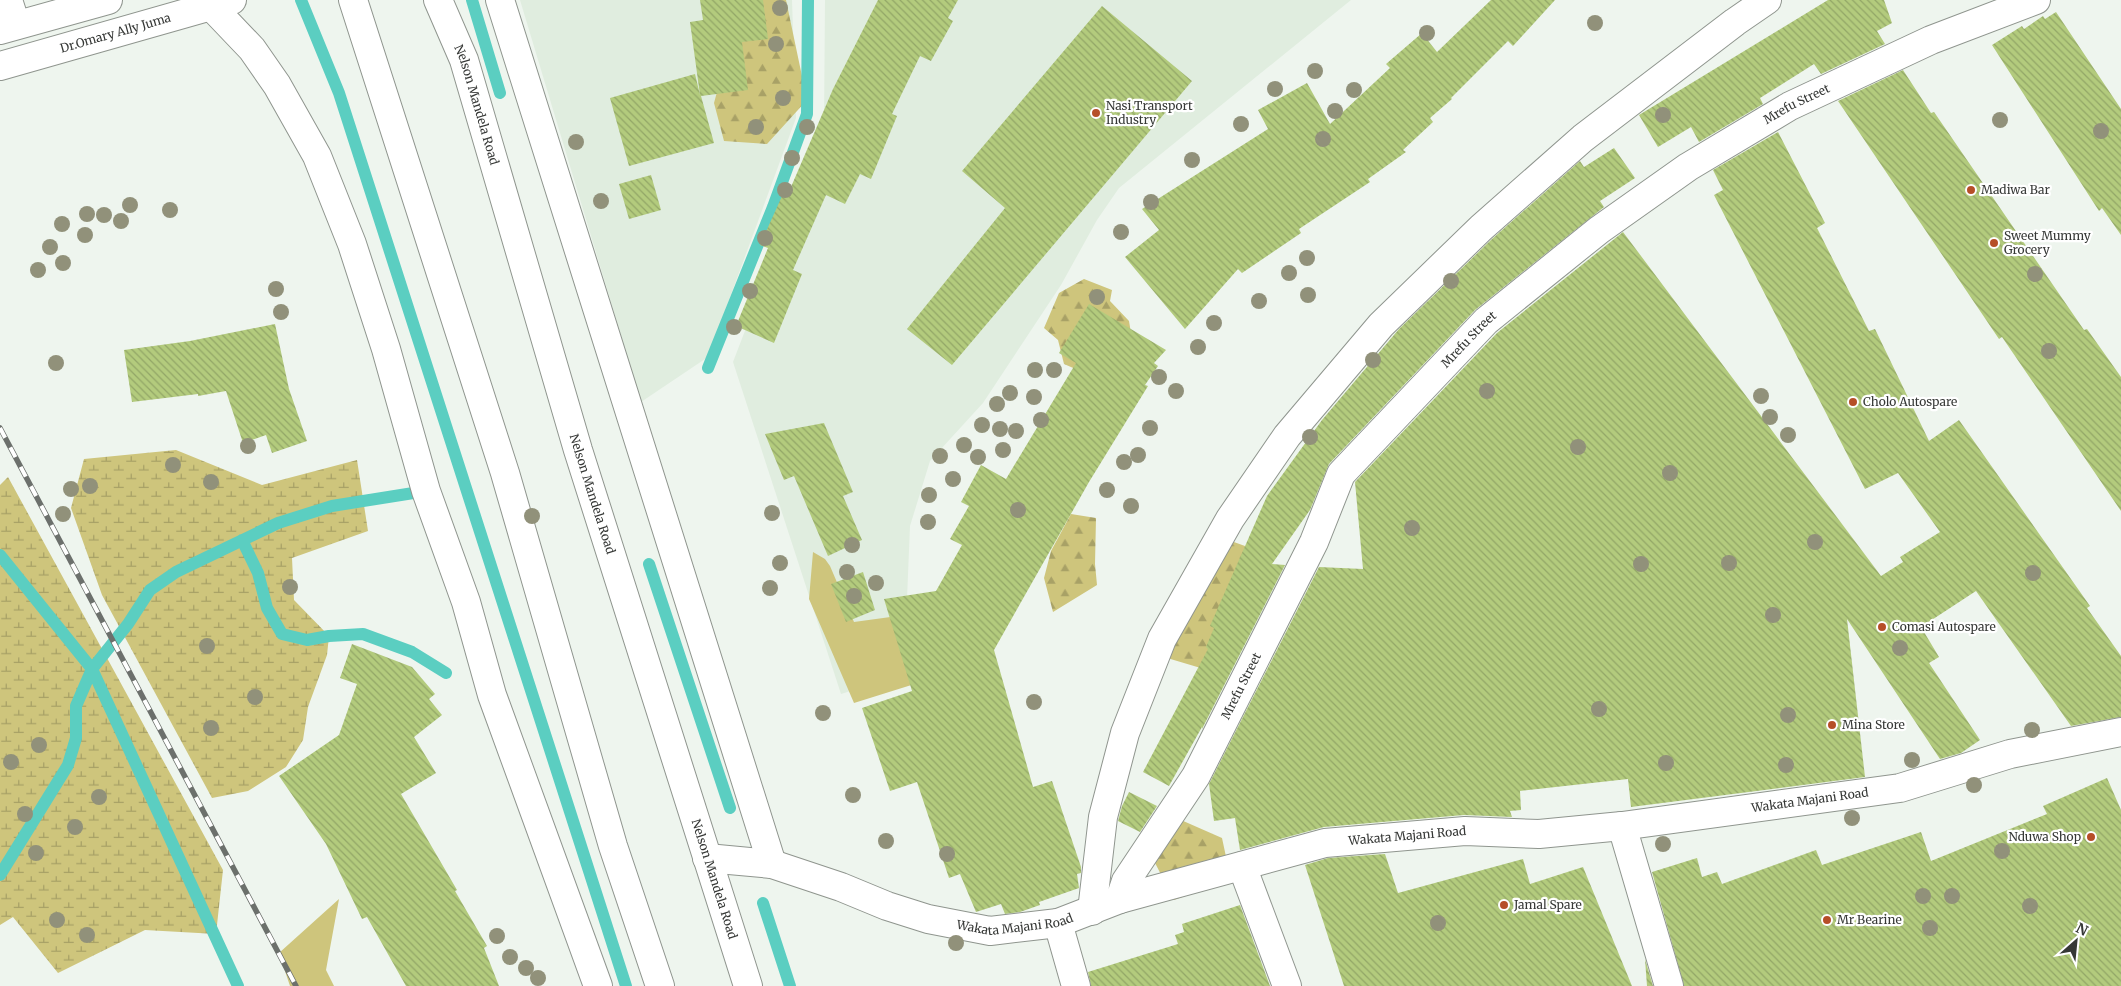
<svg xmlns="http://www.w3.org/2000/svg" width="2121" height="986" font-family="Merriweather,serif">
<style>
.built{fill:#e0eddf}
.grass{fill:#cec57c}
.forest{fill:url(#forest-firs)}
.wetland{fill:url(#wetland-marsh)}
.lines{fill:none;stroke-linecap:round;stroke-linejoin:round}
.stream{stroke:#5bcec1;stroke-width:12}
.building{fill:url(#building-back-hatch)}
.minor-casing{stroke:#8f958e;stroke-width:30}
.major-casing{stroke:#8f958e;stroke-width:30}
.minor{stroke:#fff;stroke-width:28}
.major{stroke:#fff;stroke-width:28}
.rail-casing{stroke:#6c706c;stroke-width:5.5}
.rail{stroke:#fff;stroke-width:4;stroke-dasharray:11;stroke-linecap:butt}
.tree{fill:#91917a}
.poi-dot{fill:#b64e28;stroke:#fff;stroke-width:2}
.labels{text-anchor:middle;stroke-width:4.5;stroke-linejoin:round;paint-order:stroke}
.street-label{font-size:12px;fill:#363836;stroke:#fff}
.poi-label{font-size:12px;fill:#363836;stroke:#fff;text-anchor:start}
</style>
<defs>
<pattern id="forest-firs" width="22" height="20" patternUnits="userSpaceOnUse" patternTransform="scale(1.25)"><rect width="22" height="20" fill="#cec57c"/><path d="M5 1l3.5 6h-7zM16 11l3.5 6h-7z" fill="#a8a166"/></pattern>
<pattern id="wetland-marsh" width="20" height="14" patternUnits="userSpaceOnUse" patternTransform="scale(1.25)"><rect width="20" height="14" fill="#cec57c"/><path d="M1 5h8M5 5V1M11 12h8M15 12V8" fill="none" stroke="#a8a166"/></pattern>
<pattern id="building-back-hatch" width="6" height="6" patternUnits="userSpaceOnUse" patternTransform="scale(1.25)"><rect width="6" height="6" fill="#b3cb7d"/><path d="M-1 5l2 2M0 0l6 6M5-1l2 2" fill="none" stroke="#92a667"/></pattern>
</defs>
<rect width="100%" height="100%" fill="#eef5ee"/>
<path class="built" d="M520,0H792L796,118L708,357L641,402Z
M825,0H1351L1119,188L1097,220L1061,285L983,403L930,461L910,526L907,599L899,676L841,694L733,362L824,125Z"/>
<path class="grass" d="M813,552L825,559L830,566L854,622L905,615L921,682L854,703L809,599Z
M339,899L326,970L334,986H290L279,953Z"/>
<path class="forest" d="M742,0H786L807,100L767,144L724,141L714,103Z
M1084,279L1112,290L1110,301L1129,321L1133,345L1110,384L1064,364L1058,340L1044,328L1059,293Z
M1071,514L1096,518L1095,564L1097,585L1053,612L1044,578L1051,551Z
M1220,537L1245,546L1248,579L1204,669L1147,652Z
M1181,820L1222,838L1231,880L1174,900L1152,857Z"/>
<path class="wetland" d="M176,450L262,485L357,460L368,531L292,558L294,600L329,636L327,655L308,707L303,740L286,767L248,791L212,798L102,595L71,508L84,459Z
M8,477L223,870L216,934L145,930L58,973L13,917L0,925V485Z"/>
<g class="lines">
<path class="stream" d="M301,0L339,93L626,986
M472,0L500,93
M708,368L773,207L807,114L808,0
M242,540L258,573L267,608L282,634L307,640L329,636L363,634L412,652L446,673
M0,555L92,669L238,986
M649,564L730,808
M0,875L68,765L76,738V706L92,669L128,624L150,590L176,572L278,523L332,506L426,491
M763,903L790,986"/>
</g>
<path class="building" d="M700,0H763L768,39L742,42L748,90L701,96L714,143L629,166L610,98L695,74L700,95L690,22L703,20Z
M878,0H958L948,18L953,21L931,61L920,56L892,114L897,116L871,179L860,174L845,204L826,195L793,270L802,274L774,343L736,326L768,248L760,245L787,185L791,187L833,89Z
M1491,0H1555L1513,46L1508,41L1451,98L1452,99L1430,118L1433,122L1403,150L1406,152L1368,179L1370,182L1299,229L1301,233L1242,273L1238,269L1185,329L1125,257L1159,230L1142,209L1268,129L1258,110L1307,83L1330,124L1390,68L1386,64L1422,33L1437,52Z
M1828,0H1884L1892,23L1877,31L1885,44L1821,74L1814,64L1760,98L1763,104L1699,142L1691,127L1658,147L1639,115Z
M1102,6L1192,81L952,365L907,329L1005,208L962,171Z
M2056,12L2121,109V235L2102,208L2099,211L1992,45L2022,26L2024,29L2043,16L2045,19Z
M1903,70L1931,113L1934,112L2084,330L2087,329L2121,377V511L2002,337L1999,339L1838,101Z
M1778,132L1825,223L1817,228L1869,331L1875,329L1929,441L1959,420L2090,606L2087,608L2121,656V717L2071,726L1976,591L1921,627L1939,657L1929,663L1980,740L1961,753L1940,759L1847,619L1865,777L1631,807L1628,779L1520,791L1521,810L1510,811L1512,817L1464,815L1324,827L1240,850L1235,818L1214,821L1209,784L1319,567L1363,569L1355,482L1497,333L1623,232L1881,576L1903,562L1900,557L1940,532L1898,473L1865,489L1714,195L1723,190L1713,170Z
M1614,148L1635,178L1600,201L1604,207L1475,310L1329,464L1310,510L1272,564L1285,565L1202,729V727L1169,786L1143,772L1208,649L1206,647L1214,628L1210,626L1267,496L1322,420L1399,329L1492,239L1580,161L1584,167Z
M651,175L661,210L629,219L619,184Z
M1089,304L1166,350L1154,363L1158,366L1145,385L1148,386L1089,482L994,650L1033,787L1052,781L1081,867V873L1077,874L1079,888L1039,902L1040,905L1020,912L1005,914L1001,904L976,912L960,874L949,878L917,782L890,791L862,708L912,691L884,599L936,591L962,545L950,539L969,506L961,502L981,465L1006,479L1076,363L1059,353Z
M275,324L289,389L307,441L272,453L266,435L243,443L226,391L198,396V394L132,402L124,350L190,341Z
M824,423L853,492L843,496L862,540L828,556L794,476L784,480L765,434Z
M863,572L875,610L846,622L831,584Z
M352,644L412,667L435,694L429,699L442,715L414,737L436,773L401,794L457,890L455,891L487,946L484,948L499,986H406L367,917L362,919L326,844L279,776L339,735L357,684L340,678Z
M2107,778L2121,810V986H1684L1652,872L1697,858L1702,877L1717,872L1722,884L1816,850L1822,865L1921,832L1931,861L2047,814L2043,806Z
M1129,792L1157,806L1140,832L1118,821L1122,806Z
M1385,854L1398,893L1523,859L1530,884L1583,867L1632,986H1344L1305,865L1328,858Z
M1240,905L1270,986H1091L1088,972L1178,944L1175,935L1184,932L1182,924Z
M1645,959L1653,986H1647Z"/>
<g class="lines">
<g class="minor-casing">
<g id="minor">
<path d="M8,0L16,25"/>
<path d="M500,0L772,864"/>
<path d="M211,6L252,49L277,85L317,156L352,244L386,349L426,491L466,602L492,695L598,986"/>
<path d="M1622,826L1669,986"/>
<path id="s1" d="M707,858L772,864L841,887L887,906L928,919L990,931L1058,923L1120,899L1325,843L1465,831L1539,834L1622,826L1900,788L2010,754L2121,732"/>
<path d="M1242,866L1287,986"/>
<path id="s2" d="M1120,899L1126,881L1196,776L1314,542L1341,474L1486,321L1599,230L1688,167L1790,106L1931,40L2036,0"/>
<path d="M1092,911L1103,817L1125,733L1162,639L1230,519L1287,436L1381,325L1481,228L1583,138L1735,22L1767,0"/>
<path d="M1058,923L1076,986"/>
</g>
</g>
<g class="major-casing">
<g id="major">
<path d="M353,0L505,473L613,846L660,986"/>
<path id="s3" d="M438,0L464,60L578,450L748,986"/>
<path d="M0,30L108,0"/>
<path id="s4" d="M0,66L232,0"/>
</g>
</g>
<use href="#minor" class="minor"/>
<use href="#major" class="major"/>
<g class="rail-casing">
<path id="rail" d="M0,428L296,986"/>
</g>
<use href="#rail" class="rail"/>
</g>
<g class="tree">
<circle cx="780" cy="8" r="8"/>
<circle cx="1595" cy="23" r="8"/>
<circle cx="1427" cy="33" r="8"/>
<circle cx="776" cy="44" r="8"/>
<circle cx="1315" cy="71" r="8"/>
<circle cx="1275" cy="89" r="8"/>
<circle cx="1354" cy="90" r="8"/>
<circle cx="783" cy="98" r="8"/>
<circle cx="1335" cy="111" r="8"/>
<circle cx="1663" cy="115" r="8"/>
<circle cx="2000" cy="120" r="8"/>
<circle cx="1241" cy="124" r="8"/>
<circle cx="756" cy="127" r="8"/>
<circle cx="807" cy="127" r="8"/>
<circle cx="2101" cy="131" r="8"/>
<circle cx="1323" cy="139" r="8"/>
<circle cx="576" cy="142" r="8"/>
<circle cx="792" cy="158" r="8"/>
<circle cx="1192" cy="160" r="8"/>
<circle cx="785" cy="190" r="8"/>
<circle cx="601" cy="201" r="8"/>
<circle cx="1151" cy="202" r="8"/>
<circle cx="130" cy="205" r="8"/>
<circle cx="170" cy="210" r="8"/>
<circle cx="87" cy="214" r="8"/>
<circle cx="104" cy="215" r="8"/>
<circle cx="121" cy="221" r="8"/>
<circle cx="62" cy="224" r="8"/>
<circle cx="1121" cy="232" r="8"/>
<circle cx="85" cy="235" r="8"/>
<circle cx="765" cy="238" r="8"/>
<circle cx="50" cy="247" r="8"/>
<circle cx="1307" cy="258" r="8"/>
<circle cx="63" cy="263" r="8"/>
<circle cx="38" cy="270" r="8"/>
<circle cx="1289" cy="273" r="8"/>
<circle cx="2035" cy="274" r="8"/>
<circle cx="1451" cy="281" r="8"/>
<circle cx="276" cy="289" r="8"/>
<circle cx="750" cy="291" r="8"/>
<circle cx="1308" cy="295" r="8"/>
<circle cx="1097" cy="297" r="8"/>
<circle cx="1259" cy="301" r="8"/>
<circle cx="281" cy="312" r="8"/>
<circle cx="1214" cy="323" r="8"/>
<circle cx="734" cy="327" r="8"/>
<circle cx="1198" cy="347" r="8"/>
<circle cx="2049" cy="351" r="8"/>
<circle cx="1373" cy="360" r="8"/>
<circle cx="56" cy="363" r="8"/>
<circle cx="1035" cy="370" r="8"/>
<circle cx="1054" cy="370" r="8"/>
<circle cx="1159" cy="377" r="8"/>
<circle cx="1176" cy="391" r="8"/>
<circle cx="1487" cy="391" r="8"/>
<circle cx="1010" cy="393" r="8"/>
<circle cx="1761" cy="396" r="8"/>
<circle cx="1034" cy="397" r="8"/>
<circle cx="997" cy="404" r="8"/>
<circle cx="1770" cy="417" r="8"/>
<circle cx="1041" cy="420" r="8"/>
<circle cx="982" cy="425" r="8"/>
<circle cx="1150" cy="428" r="8"/>
<circle cx="1000" cy="429" r="8"/>
<circle cx="1016" cy="431" r="8"/>
<circle cx="1788" cy="435" r="8"/>
<circle cx="1310" cy="437" r="8"/>
<circle cx="964" cy="445" r="8"/>
<circle cx="248" cy="446" r="8"/>
<circle cx="1578" cy="447" r="8"/>
<circle cx="1003" cy="450" r="8"/>
<circle cx="1138" cy="455" r="8"/>
<circle cx="940" cy="456" r="8"/>
<circle cx="978" cy="457" r="8"/>
<circle cx="1124" cy="462" r="8"/>
<circle cx="173" cy="465" r="8"/>
<circle cx="1670" cy="473" r="8"/>
<circle cx="953" cy="479" r="8"/>
<circle cx="211" cy="482" r="8"/>
<circle cx="90" cy="486" r="8"/>
<circle cx="71" cy="489" r="8"/>
<circle cx="1107" cy="490" r="8"/>
<circle cx="929" cy="495" r="8"/>
<circle cx="1131" cy="506" r="8"/>
<circle cx="1018" cy="510" r="8"/>
<circle cx="772" cy="513" r="8"/>
<circle cx="63" cy="514" r="8"/>
<circle cx="532" cy="516" r="8"/>
<circle cx="928" cy="522" r="8"/>
<circle cx="1412" cy="528" r="8"/>
<circle cx="1815" cy="542" r="8"/>
<circle cx="852" cy="545" r="8"/>
<circle cx="780" cy="563" r="8"/>
<circle cx="1729" cy="563" r="8"/>
<circle cx="1641" cy="564" r="8"/>
<circle cx="847" cy="572" r="8"/>
<circle cx="2033" cy="573" r="8"/>
<circle cx="876" cy="583" r="8"/>
<circle cx="290" cy="587" r="8"/>
<circle cx="770" cy="588" r="8"/>
<circle cx="854" cy="596" r="8"/>
<circle cx="1773" cy="615" r="8"/>
<circle cx="207" cy="646" r="8"/>
<circle cx="1900" cy="648" r="8"/>
<circle cx="255" cy="697" r="8"/>
<circle cx="1034" cy="702" r="8"/>
<circle cx="1599" cy="709" r="8"/>
<circle cx="823" cy="713" r="8"/>
<circle cx="1788" cy="715" r="8"/>
<circle cx="211" cy="728" r="8"/>
<circle cx="2032" cy="730" r="8"/>
<circle cx="39" cy="745" r="8"/>
<circle cx="1912" cy="760" r="8"/>
<circle cx="11" cy="762" r="8"/>
<circle cx="1666" cy="763" r="8"/>
<circle cx="1786" cy="765" r="8"/>
<circle cx="1974" cy="785" r="8"/>
<circle cx="853" cy="795" r="8"/>
<circle cx="99" cy="797" r="8"/>
<circle cx="25" cy="814" r="8"/>
<circle cx="1852" cy="818" r="8"/>
<circle cx="75" cy="827" r="8"/>
<circle cx="886" cy="841" r="8"/>
<circle cx="1663" cy="844" r="8"/>
<circle cx="2002" cy="851" r="8"/>
<circle cx="36" cy="853" r="8"/>
<circle cx="947" cy="854" r="8"/>
<circle cx="1923" cy="896" r="8"/>
<circle cx="1952" cy="896" r="8"/>
<circle cx="2030" cy="906" r="8"/>
<circle cx="57" cy="920" r="8"/>
<circle cx="1438" cy="923" r="8"/>
<circle cx="1930" cy="928" r="8"/>
<circle cx="87" cy="935" r="8"/>
<circle cx="497" cy="936" r="8"/>
<circle cx="956" cy="943" r="8"/>
<circle cx="510" cy="957" r="8"/>
<circle cx="526" cy="968" r="8"/>
<circle cx="538" cy="978" r="8"/>
</g>
<g class="poi-dot">
<circle cx="1096" cy="113" r="5"/>
<circle cx="1971" cy="190" r="5"/>
<circle cx="1994" cy="243" r="5"/>
<circle cx="1853" cy="402" r="5"/>
<circle cx="1882" cy="627" r="5"/>
<circle cx="1832" cy="725" r="5"/>
<circle cx="2091" cy="837" r="5"/>
<circle cx="1504" cy="905" r="5"/>
<circle cx="1827" cy="920" r="5"/>
</g>
<g class="labels">
<g class="street-label">
<text dy="4" stroke="none"><textPath href="#s4" startOffset="120">Dr.Omary Ally Juma</textPath></text>
<text dy="4" stroke="none"><textPath href="#s2" startOffset="1071">Mrefu Street</textPath></text>
<text dy="4" stroke="none"><textPath href="#s3" startOffset="112">Nelson Mandela Road</textPath></text>
<text dy="4" stroke="none"><textPath href="#s2" startOffset="666">Mrefu Street</textPath></text>
<text dy="4" stroke="none"><textPath href="#s3" startOffset="518">Nelson Mandela Road</textPath></text>
<text dy="4" stroke="none"><textPath href="#s2" startOffset="246">Mrefu Street</textPath></text>
<text dy="4" stroke="none"><textPath href="#s1" startOffset="1129">Wakata Majani Road</textPath></text>
<text dy="4" stroke="none"><textPath href="#s1" startOffset="724">Wakata Majani Road</textPath></text>
<text dy="4" stroke="none"><textPath href="#s3" startOffset="922">Nelson Mandela Road</textPath></text>
<text dy="4" stroke="none"><textPath href="#s1" startOffset="319">Wakata Majani Road</textPath></text>
</g>
<g class="poi-label">
<text x="1106" y="110">Nasi Transport<tspan x="1106" dy="14">Industry</tspan></text>
<text x="1981" y="194">Madiwa Bar</text>
<text x="2004" y="240">Sweet Mummy<tspan x="2004" dy="14">Grocery</tspan></text>
<text x="1863" y="406">Cholo Autospare</text>
<text x="1892" y="631">Comasi Autospare</text>
<text x="1842" y="729">Mina Store</text>
<text x="2081" y="841" text-anchor="end">Nduwa Shop</text>
<text x="1514" y="909">Jamal Spare</text>
<text x="1837" y="924">Mr Bearine</text>
</g>
</g>
<g transform="translate(2076 941) rotate(27)" stroke="#ffffff" stroke-width="4" paint-order="stroke">
<path d="M0-4L9 19L0 12L-9 19Z" fill="#363836"/>
<text y="-8" font-size="14" font-weight="bold" text-anchor="middle" fill="#363836">N</text>
</g>
</svg>
